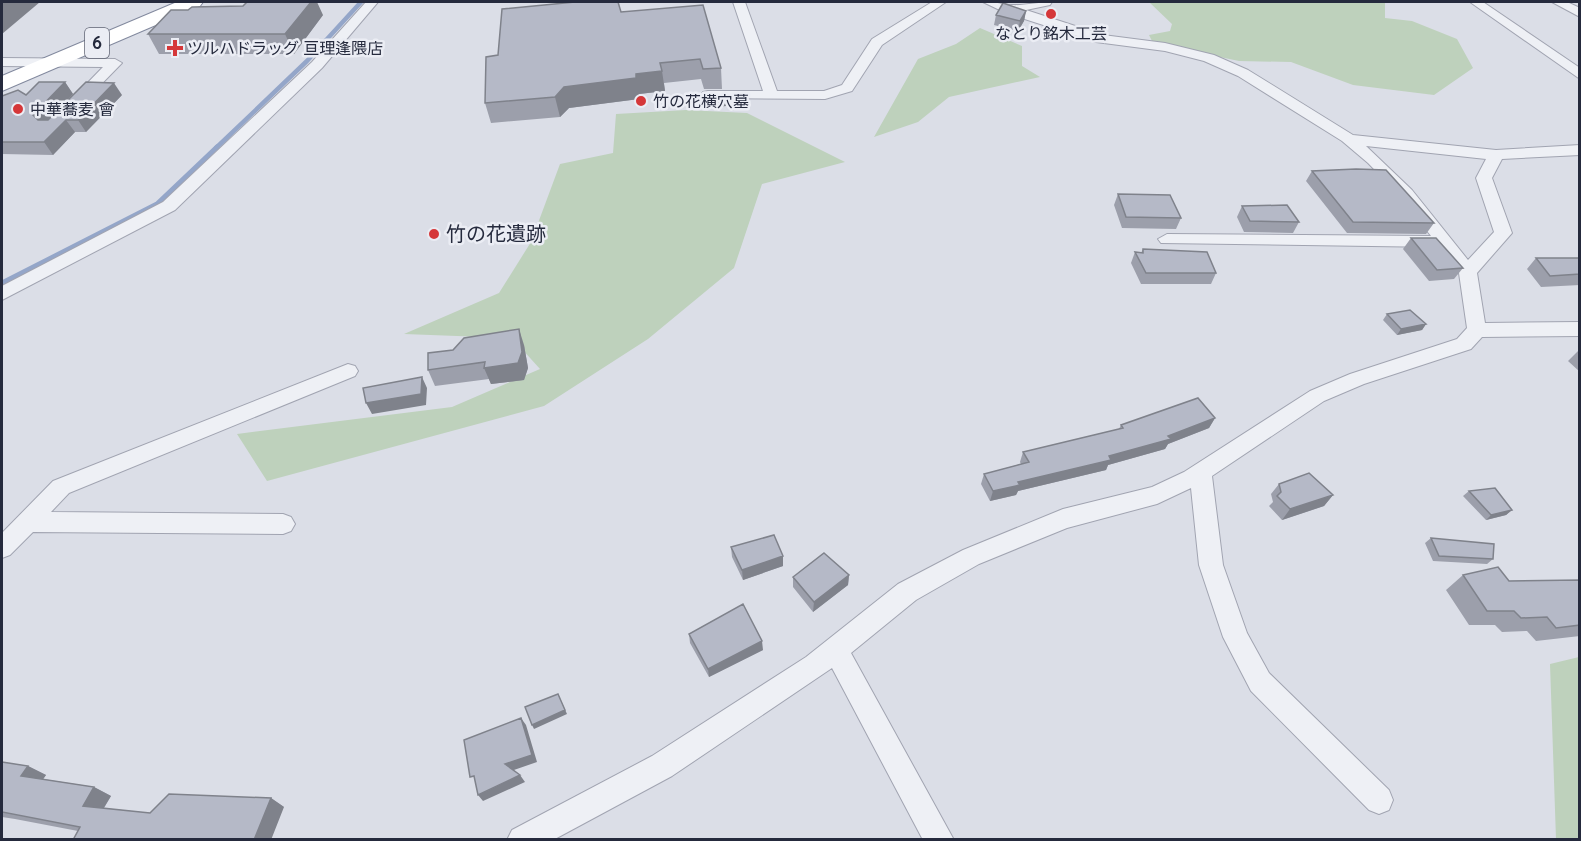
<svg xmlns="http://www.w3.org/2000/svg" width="1581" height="841" font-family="Quicksand,'Noto Sans JP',sans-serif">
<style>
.green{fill:#bed1bc}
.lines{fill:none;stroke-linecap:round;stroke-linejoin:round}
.stream-far1{stroke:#94a6c9;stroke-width:4.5}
.stream{stroke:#94a6c9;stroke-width:5}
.street-casing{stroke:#a1a4b1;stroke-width:2}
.highway-casing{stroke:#82899e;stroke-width:2}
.street{fill:#eef0f5;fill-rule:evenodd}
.highway{fill:#fff;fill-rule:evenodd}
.wall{fill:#9c9fab}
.shaded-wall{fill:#7f828b}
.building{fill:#b5b9c7;stroke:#7f828b;stroke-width:1.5}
.poi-dot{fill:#d53739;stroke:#ebedf4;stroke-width:2}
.labels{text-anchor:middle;stroke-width:5;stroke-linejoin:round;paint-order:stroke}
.far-poi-label{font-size:16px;fill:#252a3d;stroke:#ebedf4;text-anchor:start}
.shield{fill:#ebedf4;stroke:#606474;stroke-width:1.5}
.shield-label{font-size:18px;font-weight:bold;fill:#252a3d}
.poi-label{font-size:20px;fill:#252a3d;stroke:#ebedf4;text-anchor:start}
</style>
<rect width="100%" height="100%" fill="#dbdee7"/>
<path class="green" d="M1149,2H1388L1385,3V18L1412,21L1457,39L1473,68L1434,95L1353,85L1291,62L1239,61L1153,43L1149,35L1170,31L1172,24Z
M980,28L1022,46V66L1040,77L949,97L918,122L874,137L918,59L956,44Z
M686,110L747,113L845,162L762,184L734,268L648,339L544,406L267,481L237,434L452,407L540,369L512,338L404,334L499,293L531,242L560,164L613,153L616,114Z
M1579,657V839H1556L1550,664Z"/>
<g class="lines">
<path class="stream-far1" d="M216,148L307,61L361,2"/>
<path class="stream" d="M2,283L157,204L217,147"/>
<g class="street-casing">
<path id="street" d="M366,2H378L322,68L175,210L2,300V286L163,202L312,62Z
M733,2H745L777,91H824L842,85L872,39L932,2H946L882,45L852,91L825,99L703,98L701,95L703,92L708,91H763Z
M983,2C993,1 1002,5 1012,5C1021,6 1040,2 1052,2L1050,5L1026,10L1103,35L1165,43L1214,55L1248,70L1353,135L1496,150L1580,145V155L1502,159L1492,178L1512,233L1477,273L1485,323L1580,322V336L1482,337L1471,349L1364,384L1324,401L1212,476L1223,565L1247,633L1269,673L1389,790L1393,800L1389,810L1379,814L1369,810L1251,691L1223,637L1199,565L1191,488L1157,504L1067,528L979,564L916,600L851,653L954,840H923L832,668L672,776L553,840H507L512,830L652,756L806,657L898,584L963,550L1063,509L1152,487L1184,472L1310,391L1350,374L1457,339L1467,328L1459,273L1439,247L1161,243L1158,239L1167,234L1431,236L1400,196L1368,163L1342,141L1238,76L1204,61L1165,51L1096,42L1006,13ZM1366,146L1486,159L1476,178L1494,232L1468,260L1412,190Z
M1470,2H1483L1580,68V79Z
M1552,2H1567L1580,8V17Z
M2,58L115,59L122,63L80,106L75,107L68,103L103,67L2,66Z
M348,364L355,366L358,371L355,376L69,493L51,512L283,514L291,517L295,524L291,531L283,534L33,532L10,555L2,558V533L53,481Z"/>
</g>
<g class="highway-casing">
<path id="highway" d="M177,2H203L200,6L2,91V76Z"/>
</g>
<use href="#street" class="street"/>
<use href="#highway" class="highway"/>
</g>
<path class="wall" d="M1026,11L1024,21L1018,31L994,25L996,15Z
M621,12L721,68L722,89H704L701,79L664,83L665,91L639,94V99L569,108L560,117L491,123L485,103Z
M323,15L294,54H159L148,34Z
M65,82L73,94L54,114L122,95L86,132H75L53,155L2,154V96L26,95Z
M1312,171L1434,223L1426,234L1347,233L1306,181Z
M1118,194L1181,218L1176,229L1122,228L1114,205Z
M1242,206L1299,222L1293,233L1244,232L1237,217Z
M1411,238L1463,268L1454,279L1429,281L1403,249Z
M1143,249L1216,273L1211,284H1141L1131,263L1135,252L1141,253Z
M1536,258L1580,274V285L1541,287L1527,269Z
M1387,314L1426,324L1422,330L1397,335L1383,320Z
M524,345L528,368L524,380L491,384L489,379L435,386L428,370Z
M1579,350H1580V372L1568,361Z
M1215,418L1209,428L1168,444L1165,449L1108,465L1106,470L1018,491L1016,495L990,501L981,484L984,474L1021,464L1020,462L1023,452L1119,429L1121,425Z
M1279,484L1333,495L1324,506L1282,520L1269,506L1273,502L1271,494Z
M1469,491L1512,510L1506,515L1486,520L1463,496Z
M1431,538L1493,559L1487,564L1433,561L1425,543Z
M731,547L783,566L743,580L732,557Z
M849,575L848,585L813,612L793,587V577Z
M1463,575L1509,581L1580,580V636L1536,641L1527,631L1502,632L1495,625H1469L1446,590Z
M689,634L763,650L709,677L690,643Z
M2,762L28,766L46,775L43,779L94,787L111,796L104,808L150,813L271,798L284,807L78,831L15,819L2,817Z"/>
<path class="shaded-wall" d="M4,2H40L2,34V4Z
M311,2H317L323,15L294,54L285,34Z
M1026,11L1024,21L1018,31L1020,21Z
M662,71L665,91L639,94V99L569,108L560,117L555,97L564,87L636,74Z
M65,82L73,94L42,127L33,115Z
M114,83L122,95L86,132L78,120Z
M726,100V106L710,108L709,103Z
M66,120L75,132L53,155L44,142Z
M1426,324L1422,330L1397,335L1401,329Z
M519,329L524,345L528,368L524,380L491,384L484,368Z
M422,377L427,388L426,405L372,414L366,403Z
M1215,418L1209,428L1168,444L1165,449L1108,465L1106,470L1018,491L1016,495L990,501L993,491L1018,482L1109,456L1168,436Z
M1333,495L1324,506L1282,520L1290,509Z
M1512,510L1506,515L1486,520L1491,515Z
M783,556V566L743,580L742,570Z
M849,575L848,585L813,612L814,602Z
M762,641L763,650L709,677L708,669Z
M558,694L567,714L534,729L532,725Z
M521,718L526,725L537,762L511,771L505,764Z
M28,766L46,775L39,785L21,776Z
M520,775L525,782L483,801L478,795Z
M94,787L111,796L100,814L83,806Z
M271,798L284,807L271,840H254Z"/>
<path class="building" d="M247,2H311L285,34H148L171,10H188L192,7L243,6Z
M575,2H618L621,12L703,5L721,68L703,69L700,59L660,63L662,71L636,74V78L564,87L555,97L485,103L486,57L498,55L502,9Z
M1003,3L1026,11L1020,21L996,15Z
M39,82H65L33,115L38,120H48L86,82L114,83L78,120H66L44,142H2V96L18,90L26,95Z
M707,95H725L726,100L709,103Z
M1356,169L1386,170L1434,223L1353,222L1312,171Z
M1118,194L1170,195L1181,218L1126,217Z
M1287,205L1299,222L1250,221L1242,206Z
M1411,238H1436L1463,268L1437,270Z
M1143,249L1207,252L1216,273H1146L1135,252L1143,253Z
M1536,258H1580V274L1550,276Z
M1410,310L1426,324L1401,329L1387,314Z
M519,329L522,352L518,363L484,368L485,362L428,370V353L453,350L464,338Z
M422,377L421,394L366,403L363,388Z
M1198,398L1215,418L1168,436L1171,439L1109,456L1111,460L1018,482L1020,485L993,491L984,474L1029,462L1023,452L1123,428L1121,425Z
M1309,473L1333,495L1290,509L1277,496L1281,492L1279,484Z
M1495,488L1512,510L1491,515L1469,491Z
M774,535L783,556L742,570L731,547Z
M1431,538L1494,544L1493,559L1439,556Z
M824,553L849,575L814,602L793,577Z
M1498,567L1509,581L1580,580V625L1556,628L1547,617L1521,618L1514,611H1487L1463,575Z
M743,604L762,641L708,669L689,634Z
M558,694L565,710L532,725L525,707Z
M521,718L532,755L505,764L520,775L478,795L474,776L470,777L464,740Z
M2,762L28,766L21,776L94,787L83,806L150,813L169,794L271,798L254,840H73L80,827L2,812Z"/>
<g class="poi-dot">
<circle cx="1051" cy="14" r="6"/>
<path d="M172 39h6v6h6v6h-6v6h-6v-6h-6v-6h6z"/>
<circle cx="641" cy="101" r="6"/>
<circle cx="18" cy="109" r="6"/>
<circle cx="434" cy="234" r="6"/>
</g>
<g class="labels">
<g class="far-poi-label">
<text x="1051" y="39" text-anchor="middle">なとり銘木工芸</text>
<text x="187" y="54">ツルハドラッグ 亘理逢隈店</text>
<text x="653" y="107">竹の花横穴墓</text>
<text x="30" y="115">中華蕎麦 會</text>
</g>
<rect class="shield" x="85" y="28" width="24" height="30" rx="4.5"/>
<g class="shield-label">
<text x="97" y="49">6</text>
</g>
<g class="poi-label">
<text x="446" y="241">竹の花遺跡</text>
</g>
</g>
<rect width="1581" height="841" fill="none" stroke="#252a3d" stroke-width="6"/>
</svg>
